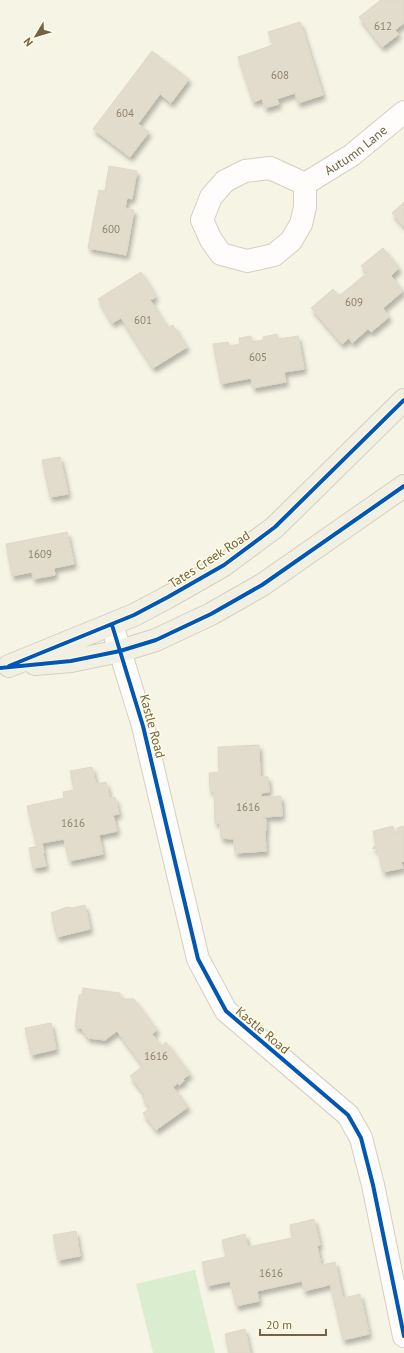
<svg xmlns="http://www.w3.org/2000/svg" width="404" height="1353" font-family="'PT Sans',sans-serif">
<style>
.green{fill:#daeecf}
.building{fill:#e2dccd;stroke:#dfd8c7;filter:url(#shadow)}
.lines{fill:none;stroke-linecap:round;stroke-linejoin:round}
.minor-casing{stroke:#d5cfc1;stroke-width:24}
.major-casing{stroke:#d5cfc3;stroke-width:24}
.minor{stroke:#fefdfb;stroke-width:22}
.major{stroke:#f2f0e2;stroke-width:22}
.cycleway-casing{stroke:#fffce5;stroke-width:6}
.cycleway{stroke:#0057b8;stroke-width:4}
.labels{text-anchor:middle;stroke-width:3;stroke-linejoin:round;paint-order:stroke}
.number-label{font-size:11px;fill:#90826a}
.street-label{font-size:13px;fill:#736246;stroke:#fffce5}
</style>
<defs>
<filter id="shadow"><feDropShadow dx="2.5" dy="4.5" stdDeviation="2" flood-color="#0004"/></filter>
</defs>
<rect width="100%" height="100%" fill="#f6f4e5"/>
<path class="green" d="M195,1270L215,1353H153L136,1284Z"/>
<path class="building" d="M381,0H404V23L395,30L399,34L382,47L359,17Z
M300,22L323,95L298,103L295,93L277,99L279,104L265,108L262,99L253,102L238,57L273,45L268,32Z
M152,51L189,79L171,103L160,94L138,124L149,132L130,157L93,129Z
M109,166L137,171L132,199L127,198L125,208L134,210L126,255L88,248L99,190L105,191Z
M404,202V227L392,213Z
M383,248L399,268L391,276L403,291L383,308L389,317L371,332L368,329L352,343L349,338L342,344L311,308L333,289L339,296L367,273L361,266Z
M141,272L156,297L150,300L168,328L173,325L187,347L153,368L121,318L112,323L98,299Z
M277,334L278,339L298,336L304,369L284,372L286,382L253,388L251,378L221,384L213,344L228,342L229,346L240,344L239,338L251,336L252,342L263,340V337Z
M60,457L68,494L50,497L42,460Z
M67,532L74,564L54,568L55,575L33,579L32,572L12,576L6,544Z
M259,745L260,777H268L269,792L261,793V797L281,796L282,816L263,817V819H266V831H265L266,851L235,853L234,837L233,839L221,838L220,823H215L214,791H210L209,773L219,772L218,747Z
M92,767L96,784L106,782L110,799L115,797L119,814L113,815L117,831L99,835L103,854L69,861L64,839L42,843L44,853L43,854L46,866L33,868L29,848L39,846V844H36L27,806L64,798L63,792L74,790L70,771Z
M393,826L394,833L398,832L397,828L404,826V861L401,862L403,868L383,872L377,848L373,849V847L376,846L373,831Z
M85,905L90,929L57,937L51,913L67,907L72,908Z
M83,988L120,993V999H134L157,1030L152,1034L161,1046L166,1042L190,1074L183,1079L184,1081L179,1085L178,1083L173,1087L188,1107L156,1130L143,1113L150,1108L142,1097L145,1095L130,1076L143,1066L117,1031L105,1040L88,1038L81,1028L75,1027L79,995H82Z
M51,1023L56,1049L31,1055L25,1028Z
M314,1219L320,1245H317L321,1265L335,1262L343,1298L360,1294L369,1334L343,1340L330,1284L325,1286L304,1291L302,1281L257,1291L259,1301L236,1306L230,1281L207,1286L202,1262L226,1257L222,1240L245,1234L248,1247L292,1238L290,1225Z
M76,1231L80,1256L58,1260L53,1235Z
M245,1329L250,1353H229L225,1334Z"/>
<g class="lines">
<g class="minor-casing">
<g id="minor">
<path d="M270,168L305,184V207L301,224L291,241L274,255L247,261L221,254L211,240L202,220L211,197L225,181L245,171Z"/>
<path id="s1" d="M305,184L352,155L404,112"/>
<path d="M112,625L143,726L198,959L226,1011L348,1115L361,1138L373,1185L404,1336"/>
</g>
</g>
<g class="major-casing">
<path id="major" d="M35,664L71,661L120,651L156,640L211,614L262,585L404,486
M9,666L134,615L168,597L224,565L275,527L404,400"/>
</g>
<use href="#minor" class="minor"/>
<use href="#major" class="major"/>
<g class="cycleway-casing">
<path id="cycleway" d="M112,625L143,726L198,959L226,1011L348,1115L361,1138L373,1185L404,1336
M9,666L134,615L168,597L224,565L275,527L404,400
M0,668L71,661L120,651L156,640L211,614L262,585L404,486"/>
</g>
<use href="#cycleway" class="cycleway"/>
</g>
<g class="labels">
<g class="number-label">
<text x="383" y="30">612</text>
<text x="280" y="79">608</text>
<text x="125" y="117">604</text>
<text x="111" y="233">600</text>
<text x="354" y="306">609</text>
<text x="143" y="324">601</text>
<text x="258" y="361">605</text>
<text x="40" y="558">1609</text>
<text x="248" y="811">1616</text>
<text x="73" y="827">1616</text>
<text x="156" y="1060">1616</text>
<text x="271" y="1277">1616</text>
</g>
<g class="street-label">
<text dy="5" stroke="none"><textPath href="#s1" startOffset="61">Autumn Lane</textPath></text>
<text transform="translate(209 559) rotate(-33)" y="5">Tates Creek Road</text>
<text transform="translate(153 726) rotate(75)" y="5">Kastle Road</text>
<text transform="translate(263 1030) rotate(40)" y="5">Kastle Road</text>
</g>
</g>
<g transform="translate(36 36) rotate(232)" stroke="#fffce5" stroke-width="3" paint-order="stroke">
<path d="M0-3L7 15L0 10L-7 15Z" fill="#736246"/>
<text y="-6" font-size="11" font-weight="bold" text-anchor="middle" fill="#736246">N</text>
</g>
<path d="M260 1329v6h66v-6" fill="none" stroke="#736246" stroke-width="2"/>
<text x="266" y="1329" font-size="12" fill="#736246" stroke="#fffce5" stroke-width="3" paint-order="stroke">20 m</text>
</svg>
